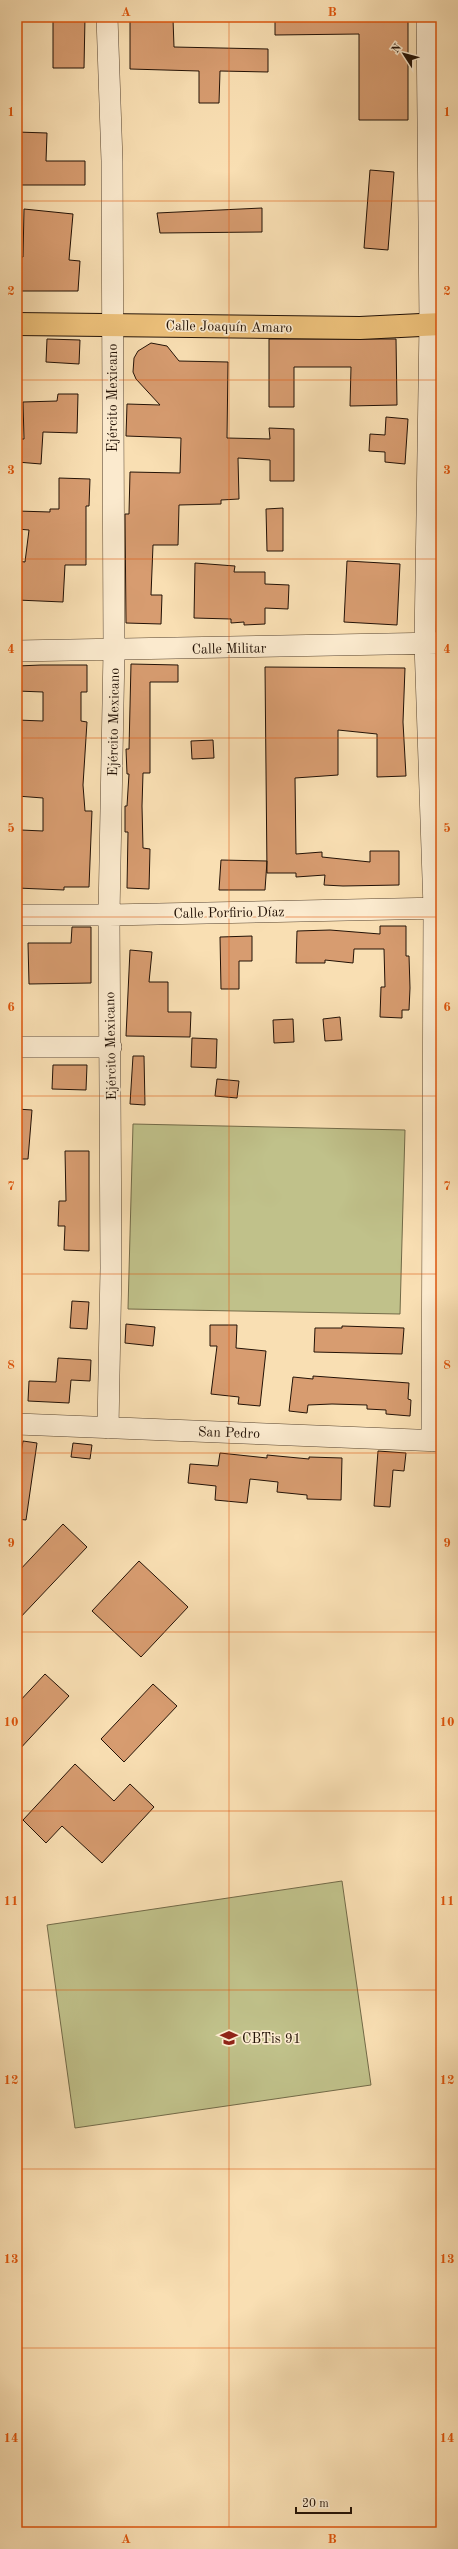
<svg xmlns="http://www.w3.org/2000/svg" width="458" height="2549" font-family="'Old Standard TT',serif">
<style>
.green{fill:#c0c18a;stroke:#726a48}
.building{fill:#d79c70;stroke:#231206}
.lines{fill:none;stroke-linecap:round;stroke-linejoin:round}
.minor-casing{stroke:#584531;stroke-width:22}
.primary-casing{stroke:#231206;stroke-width:24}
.minor{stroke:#fbeace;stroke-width:21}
.primary{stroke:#ecc07a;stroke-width:22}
.grid{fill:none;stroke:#de550c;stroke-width:1;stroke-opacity:0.55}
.labels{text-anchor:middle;stroke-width:3.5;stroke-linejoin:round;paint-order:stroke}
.street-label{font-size:14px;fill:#231206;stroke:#fbeace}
.poi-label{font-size:14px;fill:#231206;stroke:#fbeace;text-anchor:start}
.neatline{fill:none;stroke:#de550c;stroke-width:1.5}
.grid-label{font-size:13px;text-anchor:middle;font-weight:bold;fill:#de550c}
</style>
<rect width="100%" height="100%" fill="#f9dfb3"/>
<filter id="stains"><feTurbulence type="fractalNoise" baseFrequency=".005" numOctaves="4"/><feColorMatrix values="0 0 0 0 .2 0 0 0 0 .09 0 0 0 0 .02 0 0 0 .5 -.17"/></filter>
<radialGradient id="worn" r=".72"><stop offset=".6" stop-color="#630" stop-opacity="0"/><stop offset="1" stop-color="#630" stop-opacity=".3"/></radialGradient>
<path class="green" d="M133,1124L405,1130L400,1314L128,1309Z
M342,1881L371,2085L75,2128L47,1925Z"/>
<path class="building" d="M53,17H85L84,68H53Z
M408,18V120H359V34L275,35V19Z
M173,19L174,47L268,49V72L220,71L219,103H199V71L130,69V21Z
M17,132L47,133L46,161H85V185H17Z
M370,170L394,172L388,250L364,248Z
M262,208V232L160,233L157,213Z
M24,209L73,214L69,260L80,261L78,291H17V257H23Z
M47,339L80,340L79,364L46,362Z
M269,339H396L397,405L350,406L351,367H294V407H269Z
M151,343L167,346L179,361L228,362L227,438L270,439L269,428L294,429V481H270V460L238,458L239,499L221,500V504L179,505L178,545H153L151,595H162L161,624L126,623L125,514H129L130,472L180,473L181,438L126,436L127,404L160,405L136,379L133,372L134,358L138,351Z
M58,394H78L77,433L43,432L41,464L17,462L19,439H24L23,402L57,401Z
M386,417L408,419L405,464L385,462V452L369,451L370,434L385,435Z
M59,478L90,479L89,506H86V565H65L63,602L17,600V561L25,562L29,530L17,529V511L50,512V509H59Z
M283,508V551H267L266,509Z
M347,561L400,564L397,625L344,622Z
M195,563L235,566L234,572H265V584L289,585L288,609L265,608V624L244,625V622L231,623V619L194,618Z
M131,664L178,665V682H150V773H143L142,806L143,848L150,849L149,889L127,888L128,832H125V806H127L129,774H127L126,749H129Z
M41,665H87V692H81V721L87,722L83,785L85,811H92L89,887H64V890L17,888L21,830L43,831V798L17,796V720L43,721V692L17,691V666Z
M265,667L405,668L403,722L406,776L377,777V734L338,730V775L295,778L296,854L322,852V857L370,862V851H399V885L343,886L324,885L325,875L296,877V873H267Z
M213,740L214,758L192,759L191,741Z
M221,860L267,861L265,890H219Z
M380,926H406V956H409L410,988L409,1010H402V1018L380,1017L381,987H385L384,949H354L353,963L325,960V963H296L297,931L330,930L380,934Z
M72,927H91V983L29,984L28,943H71Z
M252,936V961H239V989H221L220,937Z
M130,950L152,952L149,982H168V1012H191L190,1037L126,1036Z
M340,1017L342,1040L325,1041L323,1019Z
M293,1019L294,1042L274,1043L273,1020Z
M192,1038L217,1039L216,1068L191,1067Z
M133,1056H144L145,1105L130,1104Z
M53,1065H87L86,1090L52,1089Z
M217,1079L239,1081L237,1098L215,1096Z
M17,1109L32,1110L28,1159H17Z
M65,1151H89V1251L64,1250L65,1226H58L59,1201H66Z
M72,1301L89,1302L87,1329L70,1328Z
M126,1324L155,1327L153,1346L125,1343Z
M210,1325H237L236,1348L266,1351L260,1406L238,1404L239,1397L211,1394L217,1346H210Z
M342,1326L404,1328L402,1354L314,1352L315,1328H342Z
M58,1358L91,1360L90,1381L71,1380L69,1403L28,1401L29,1381L56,1382Z
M313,1376L409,1383L408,1399L411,1400L410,1416L386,1414V1410L367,1409V1405L332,1404L308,1405L307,1413L289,1411L293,1377L313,1379Z
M23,1441L37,1443L26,1520L17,1519V1478Z
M73,1443L92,1445L90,1459L71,1457Z
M378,1451L406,1453L404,1471L393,1470L390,1507L374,1506Z
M220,1453L267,1458V1455L309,1459V1457L342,1458L341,1500L307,1499V1495L277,1492L278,1482L250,1479L247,1503L215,1500L216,1486L188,1483L190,1464L218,1466Z
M63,1524L87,1547L17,1621V1573Z
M139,1561L188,1607L141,1657L92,1611Z
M45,1674L69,1696L17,1752V1704Z
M153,1684L177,1706L124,1762L101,1739Z
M75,1764L114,1801L130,1784L154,1807L102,1863L62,1826L46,1843L23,1820Z"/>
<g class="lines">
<g class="minor-casing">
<path id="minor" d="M107,17L112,161L114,651L109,915L111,1268L108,1428
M427,17L430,324L425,643L434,908L432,1441
M17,651L441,643
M17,915H109L441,908
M17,1047H111
M17,1424L441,1441"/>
</g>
<g class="primary-casing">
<path id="primary" d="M17,324L360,328L441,324"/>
</g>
<use href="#minor" class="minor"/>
<use href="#primary" class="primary"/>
</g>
<path class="grid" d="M229,17V2532M17,201H441M17,380H441M17,559H441M17,738H441M17,917H441M17,1096H441M17,1274H441M17,1453H441M17,1632H441M17,1811H441M17,1990H441M17,2169H441M17,2348H441"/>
<defs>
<g id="school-bare" transform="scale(1.38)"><path d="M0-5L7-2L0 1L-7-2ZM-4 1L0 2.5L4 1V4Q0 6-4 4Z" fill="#8f2418" stroke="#fbeace" stroke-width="2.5" paint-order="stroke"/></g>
</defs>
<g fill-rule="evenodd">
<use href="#school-bare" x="229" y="2038"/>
</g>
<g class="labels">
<g class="street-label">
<text transform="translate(229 326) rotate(1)" y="5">Calle Joaquín Amaro</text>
<text transform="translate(112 398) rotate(-90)" y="5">Ejército Mexicano</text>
<text transform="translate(229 648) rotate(-1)" y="5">Calle Militar</text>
<text transform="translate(113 722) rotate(-89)" y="5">Ejército Mexicano</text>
<text transform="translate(229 912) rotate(-1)" y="5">Calle Porfirio Díaz</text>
<text transform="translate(110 1046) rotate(-91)" y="5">Ejército Mexicano</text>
<text transform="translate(229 1432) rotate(2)" y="5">San Pedro</text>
</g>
<g class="poi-label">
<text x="242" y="2043">CBTis 91</text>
</g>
</g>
<rect width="458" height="2549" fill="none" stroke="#f9dfb3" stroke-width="44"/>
<g transform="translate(404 54) rotate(306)" stroke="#fbeace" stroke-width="3" paint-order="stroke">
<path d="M0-3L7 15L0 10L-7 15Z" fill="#231206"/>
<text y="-6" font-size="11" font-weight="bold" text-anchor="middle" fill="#231206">N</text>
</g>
<path d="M296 2507v6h55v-6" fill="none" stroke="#231206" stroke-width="2"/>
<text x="302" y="2507" font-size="12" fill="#231206" stroke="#fbeace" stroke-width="3" paint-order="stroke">20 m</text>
<rect x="22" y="22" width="414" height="2505" class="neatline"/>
<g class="grid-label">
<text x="126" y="16">A</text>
<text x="332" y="16">B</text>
<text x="11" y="116">1</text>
<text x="447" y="116">1</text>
<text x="11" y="295">2</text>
<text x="447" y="295">2</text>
<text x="11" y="474">3</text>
<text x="447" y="474">3</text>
<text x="11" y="653">4</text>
<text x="447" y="653">4</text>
<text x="11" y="832">5</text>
<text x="447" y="832">5</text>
<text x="11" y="1011">6</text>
<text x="447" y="1011">6</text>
<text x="11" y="1190">7</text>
<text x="447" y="1190">7</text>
<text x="11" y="1369">8</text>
<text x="447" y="1369">8</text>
<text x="11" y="1547">9</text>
<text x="447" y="1547">9</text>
<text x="11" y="1726">10</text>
<text x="447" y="1726">10</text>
<text x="11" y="1905">11</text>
<text x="447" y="1905">11</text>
<text x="11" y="2084">12</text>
<text x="447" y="2084">12</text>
<text x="11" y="2263">13</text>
<text x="447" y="2263">13</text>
<text x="11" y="2442">14</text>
<text x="447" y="2442">14</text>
<text x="126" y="2543">A</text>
<text x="332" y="2543">B</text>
</g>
<rect width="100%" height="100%" filter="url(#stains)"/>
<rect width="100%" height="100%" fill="url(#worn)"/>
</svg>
